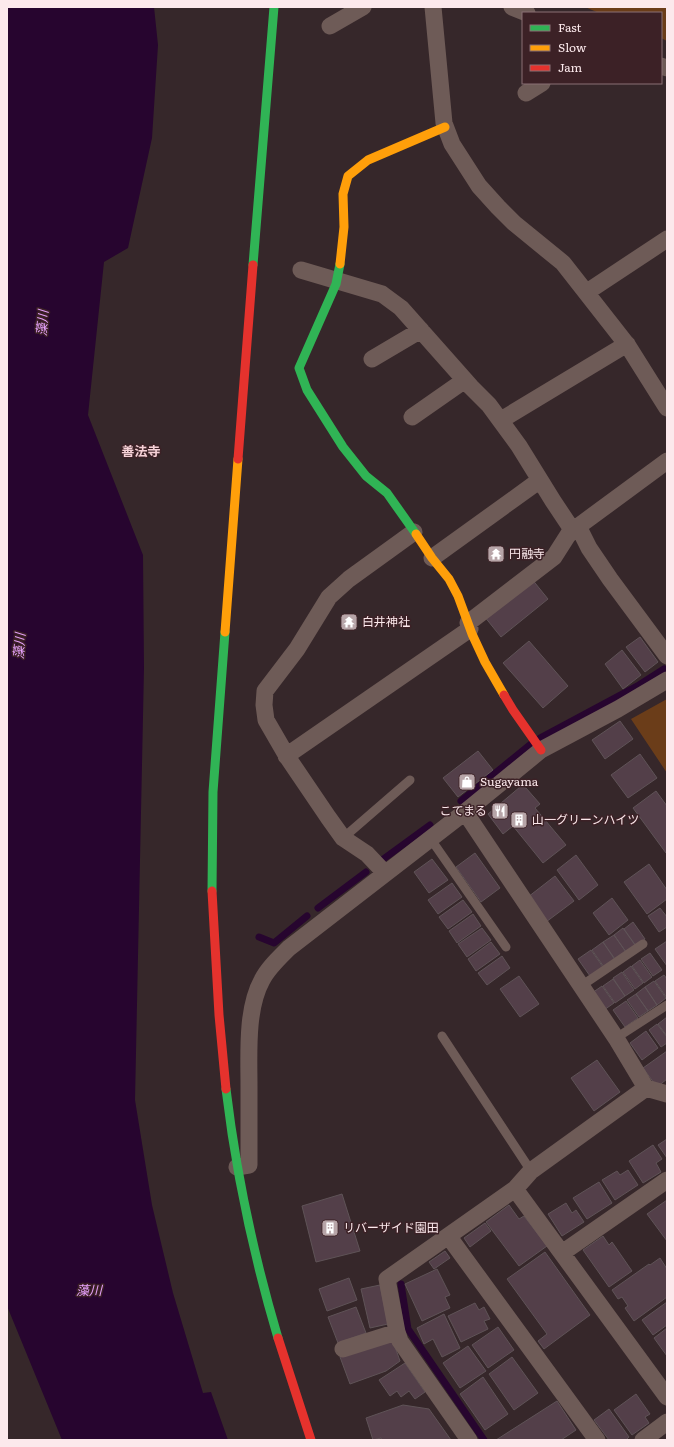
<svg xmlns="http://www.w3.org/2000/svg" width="674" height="1447" font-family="Literata,'Noto Sans JP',serif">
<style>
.green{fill:#6b3d19}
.water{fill:#27052f}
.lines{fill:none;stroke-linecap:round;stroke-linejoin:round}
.stream{stroke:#27052f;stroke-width:7}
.building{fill:#533f49;stroke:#5f5357}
.lane{stroke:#6e5b57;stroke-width:9}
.street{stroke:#6e5b57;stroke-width:17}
.fast{stroke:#30b455;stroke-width:9}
.slow{stroke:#ff9f0a;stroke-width:9}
.jam{stroke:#e5322d;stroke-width:9}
.labels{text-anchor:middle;stroke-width:3;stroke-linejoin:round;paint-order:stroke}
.poi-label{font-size:12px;fill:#fce9ec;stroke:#3c2126;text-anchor:start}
.water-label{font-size:13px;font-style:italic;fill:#e6a1fc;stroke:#3c2126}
.neighbourhood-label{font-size:13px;font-weight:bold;fill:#f5d0d6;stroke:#3c2126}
</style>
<rect width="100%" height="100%" fill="#36272a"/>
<path class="green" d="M585,7H667V41L661,38V13H599Z
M667,699V773L631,719Z"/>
<path class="water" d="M7,7H154L158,45L152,138L128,248L104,262L88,415L143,555L144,668L135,1100L152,1205L173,1293L203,1393L211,1392L228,1440H62L7,1306Z"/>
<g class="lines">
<path class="stream" d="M540,738L639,685L664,669
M461,801L531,744
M382,860L430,825
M318,908L366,872
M259,937L274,943L307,916
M401,1284L408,1329L484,1440"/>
</g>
<path class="building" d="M531,578L548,599L501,637L484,616Z
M640,637L658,662L645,672L626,647Z
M529,641L568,686L543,708L503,663Z
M622,650L641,675L623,689L605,664Z
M620,721L633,739L605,759L592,740Z
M478,751L493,770L458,797L443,778Z
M640,754L657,778L628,798L611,775Z
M520,787L526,788L540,804L535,808L566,845L543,863L513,826L503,834L488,814Z
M656,791L667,806V852L666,853L633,808Z
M475,853L500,888L481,902L456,867Z
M576,855L598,885L579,900L557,870Z
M432,859L448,880L429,893L414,872Z
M649,864L667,890V899L647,914L624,882Z
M555,876L574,901L546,922L528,897Z
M452,883L462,897L438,914L428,900Z
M612,898L628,920L609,935L593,913Z
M463,900L472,912L448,929L439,917Z
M660,908L667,917V927L659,932L648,916Z
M473,914L481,926L457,943L449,931Z
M633,922L645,939L636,946L624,929Z
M482,928L491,940L467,957L458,944Z
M623,928L635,945L626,952L614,935Z
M614,935L626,952L615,959L603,942Z
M667,941V966L655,949Z
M491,942L500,954L476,971L468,959Z
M603,942L615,960L604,967L592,950Z
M591,950L603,967L590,976L578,959Z
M650,953L662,970L653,976L641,959Z
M502,956L510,968L487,985L478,973Z
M640,960L652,977L644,983L632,966Z
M631,966L643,983L635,989L623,972Z
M622,972L634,990L625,996L613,978Z
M664,975L667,979V998L655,981Z
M519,976L539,1004L520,1017L500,989Z
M613,979L625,996L615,1003L603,986Z
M654,981L666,998L657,1005L645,987Z
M602,986L614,1003L604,1010L592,993Z
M645,987L657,1005L648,1011L636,994Z
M636,994L648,1011L639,1017L627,1000Z
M626,1001L638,1018L625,1027L613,1010Z
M667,1017V1036L658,1024Z
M657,1024L667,1037V1043L661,1047L649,1030Z
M646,1031L658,1048L642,1060L630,1043Z
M667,1051V1079L657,1087L643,1068Z
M597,1060L620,1092L594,1111L571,1078Z
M667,1139V1158L658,1145Z
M653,1145L662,1159L656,1163L661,1172L643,1183L629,1161Z
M628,1170L638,1185L615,1200L602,1180L617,1171L620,1175Z
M599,1182L612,1203L587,1219L573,1198Z
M342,1194L360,1251L316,1262L302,1206Z
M667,1200V1241L647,1214Z
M566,1203L572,1213L576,1210L584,1222L562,1236L548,1214Z
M509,1205L519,1219L524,1216L547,1246L519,1266L486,1222Z
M485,1223L491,1231L470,1247L464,1238Z
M603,1236L609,1245L612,1242L632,1271L609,1287L583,1250Z
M445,1251L450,1258L434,1269L429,1262Z
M545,1252L590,1315L544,1349L538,1341L547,1334L507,1279Z
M660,1258L667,1269V1297L634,1321L625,1308L628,1306L622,1297L618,1299L612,1290L649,1264L650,1265Z
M437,1269L450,1295L445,1297L450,1308L422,1321L405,1284Z
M349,1278L357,1300L327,1311L319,1289Z
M380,1285L388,1324L370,1328L361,1289Z
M667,1302V1325L653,1335L642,1320Z
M475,1303L479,1310L484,1307L490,1319L484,1321L488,1329L461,1342L448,1316Z
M356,1307L366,1333L338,1343L328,1317Z
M444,1314L460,1348L442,1357L433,1339L424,1344L417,1328Z
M498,1327L514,1350L488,1368L472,1345Z
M667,1328V1356L654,1338Z
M392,1338L400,1361L386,1371L350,1384L340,1357Z
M468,1346L486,1371L460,1388L443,1363Z
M512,1357L538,1393L514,1410L489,1374Z
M405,1363L425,1392L415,1399L409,1391L401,1397L397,1391L390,1396L379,1380Z
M483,1377L508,1414L485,1430L460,1394Z
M636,1394L650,1414L645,1417L649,1423L632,1435L614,1410Z
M557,1401L576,1430L561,1440H496Z
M403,1405L429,1409L451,1440H382L381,1438L373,1440L366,1418Z
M609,1409L629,1437L626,1440H609L594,1420Z"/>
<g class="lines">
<path class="lane" d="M343,838L410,780
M430,838L506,947
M581,986L643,944
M442,1036L531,1171
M616,1038L667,1005"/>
<path class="street" d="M433,7L444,123L452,144L479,186L498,207L514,223L563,263L628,346L667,408
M512,7L527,13
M330,26L363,7
M661,66L667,68
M526,93L542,83
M301,270L382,294L401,308L471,387L489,405L519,446L553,501L569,525L580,530L589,548L610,579L667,656
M587,292L667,239
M372,359L421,330
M412,417L465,380
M501,420L627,344
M432,558L540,480
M468,623L554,557L568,535L576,528L667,461
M286,756L470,629
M465,812L616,1038L646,1088
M385,873L367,854L343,838L328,817L288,758L266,720L264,705L265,691L297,649L329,597L349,579L414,532
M237,1167L249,1165C249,1139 249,1112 249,1086C249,1054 246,1009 262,980C268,968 279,958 289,948L465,812L541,750L618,709L667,680
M515,1189L667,1397
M449,1237L597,1440
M562,1253L667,1180
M343,1349L397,1332
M469,1440L400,1341L397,1332L387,1279L515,1189L531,1171L646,1088L667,1094
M643,1440L667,1422"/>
<path class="fast" d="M340,264L336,284L299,368L307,390L343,447L366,476L387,493L416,534
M253,265L274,7
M212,891L213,792L225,632
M226,1089C236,1173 254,1257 278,1338"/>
<path class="slow" d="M340,264L344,227L343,194L348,176L368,160L445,127
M416,534L432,558L449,579L458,596L472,634L485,662L504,695
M225,632L238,459"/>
<path class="jam" d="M238,459L253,265
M504,695L513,710L541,750
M212,891L219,1015L226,1089
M278,1338L311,1440"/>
</g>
<defs>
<g id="temple-square" transform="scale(0.9)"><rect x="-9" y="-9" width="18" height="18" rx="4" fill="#b7a5a8" stroke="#3c2126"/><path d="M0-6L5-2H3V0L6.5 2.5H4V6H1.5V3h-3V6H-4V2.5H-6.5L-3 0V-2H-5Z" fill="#fff"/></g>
<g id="shop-square" transform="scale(0.9)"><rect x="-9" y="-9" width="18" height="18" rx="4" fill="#b7a5a8" stroke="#3c2126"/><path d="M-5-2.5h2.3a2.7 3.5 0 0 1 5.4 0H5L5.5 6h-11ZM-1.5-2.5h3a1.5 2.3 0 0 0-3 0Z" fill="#fff"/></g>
<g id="restaurant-square" transform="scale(0.9)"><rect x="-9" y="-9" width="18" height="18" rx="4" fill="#b7a5a8" stroke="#3c2126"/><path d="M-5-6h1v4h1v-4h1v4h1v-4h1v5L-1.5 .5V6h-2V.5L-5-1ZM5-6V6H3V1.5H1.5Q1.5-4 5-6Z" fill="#fff"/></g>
<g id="building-square" transform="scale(0.9)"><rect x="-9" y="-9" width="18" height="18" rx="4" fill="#b7a5a8" stroke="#3c2126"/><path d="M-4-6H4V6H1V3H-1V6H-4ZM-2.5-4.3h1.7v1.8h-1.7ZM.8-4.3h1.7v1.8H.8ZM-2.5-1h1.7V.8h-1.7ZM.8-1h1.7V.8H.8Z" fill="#fff"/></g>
</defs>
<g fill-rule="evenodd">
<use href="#temple-square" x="496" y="554"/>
<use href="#temple-square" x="349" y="622"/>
<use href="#shop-square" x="467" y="782"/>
<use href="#restaurant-square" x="500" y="811"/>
<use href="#building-square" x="519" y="820"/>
<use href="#building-square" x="330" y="1228"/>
</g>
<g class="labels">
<g class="poi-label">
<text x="509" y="558">円融寺</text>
<text x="362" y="626">白井神社</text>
<text x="480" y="786">Sugayama</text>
<text x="487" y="815" text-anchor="end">こてまる</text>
<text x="532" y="824">山一グリーンハイツ</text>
<text x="343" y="1232">リバーザイド園田</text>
</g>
<g class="water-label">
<text transform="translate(42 323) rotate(-86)" y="5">藻川</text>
<text transform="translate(19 646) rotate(-86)" y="5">藻川</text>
<text x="89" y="1295">藻川</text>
</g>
<g class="neighbourhood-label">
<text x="141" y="456">善法寺</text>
</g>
</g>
<rect width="674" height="1447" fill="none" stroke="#fce9ec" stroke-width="16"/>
<rect x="522" y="12" width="140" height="72" fill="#3c2126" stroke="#897175"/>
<rect x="530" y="25" width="20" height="6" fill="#30b455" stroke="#897175"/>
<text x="558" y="32" font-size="12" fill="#fce9ec">Fast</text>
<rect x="530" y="45" width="20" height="6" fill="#ff9f0a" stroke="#897175"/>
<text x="558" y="52" font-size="12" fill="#fce9ec">Slow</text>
<rect x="530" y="65" width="20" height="6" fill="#e5322d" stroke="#897175"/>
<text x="558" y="72" font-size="12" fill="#fce9ec">Jam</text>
</svg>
